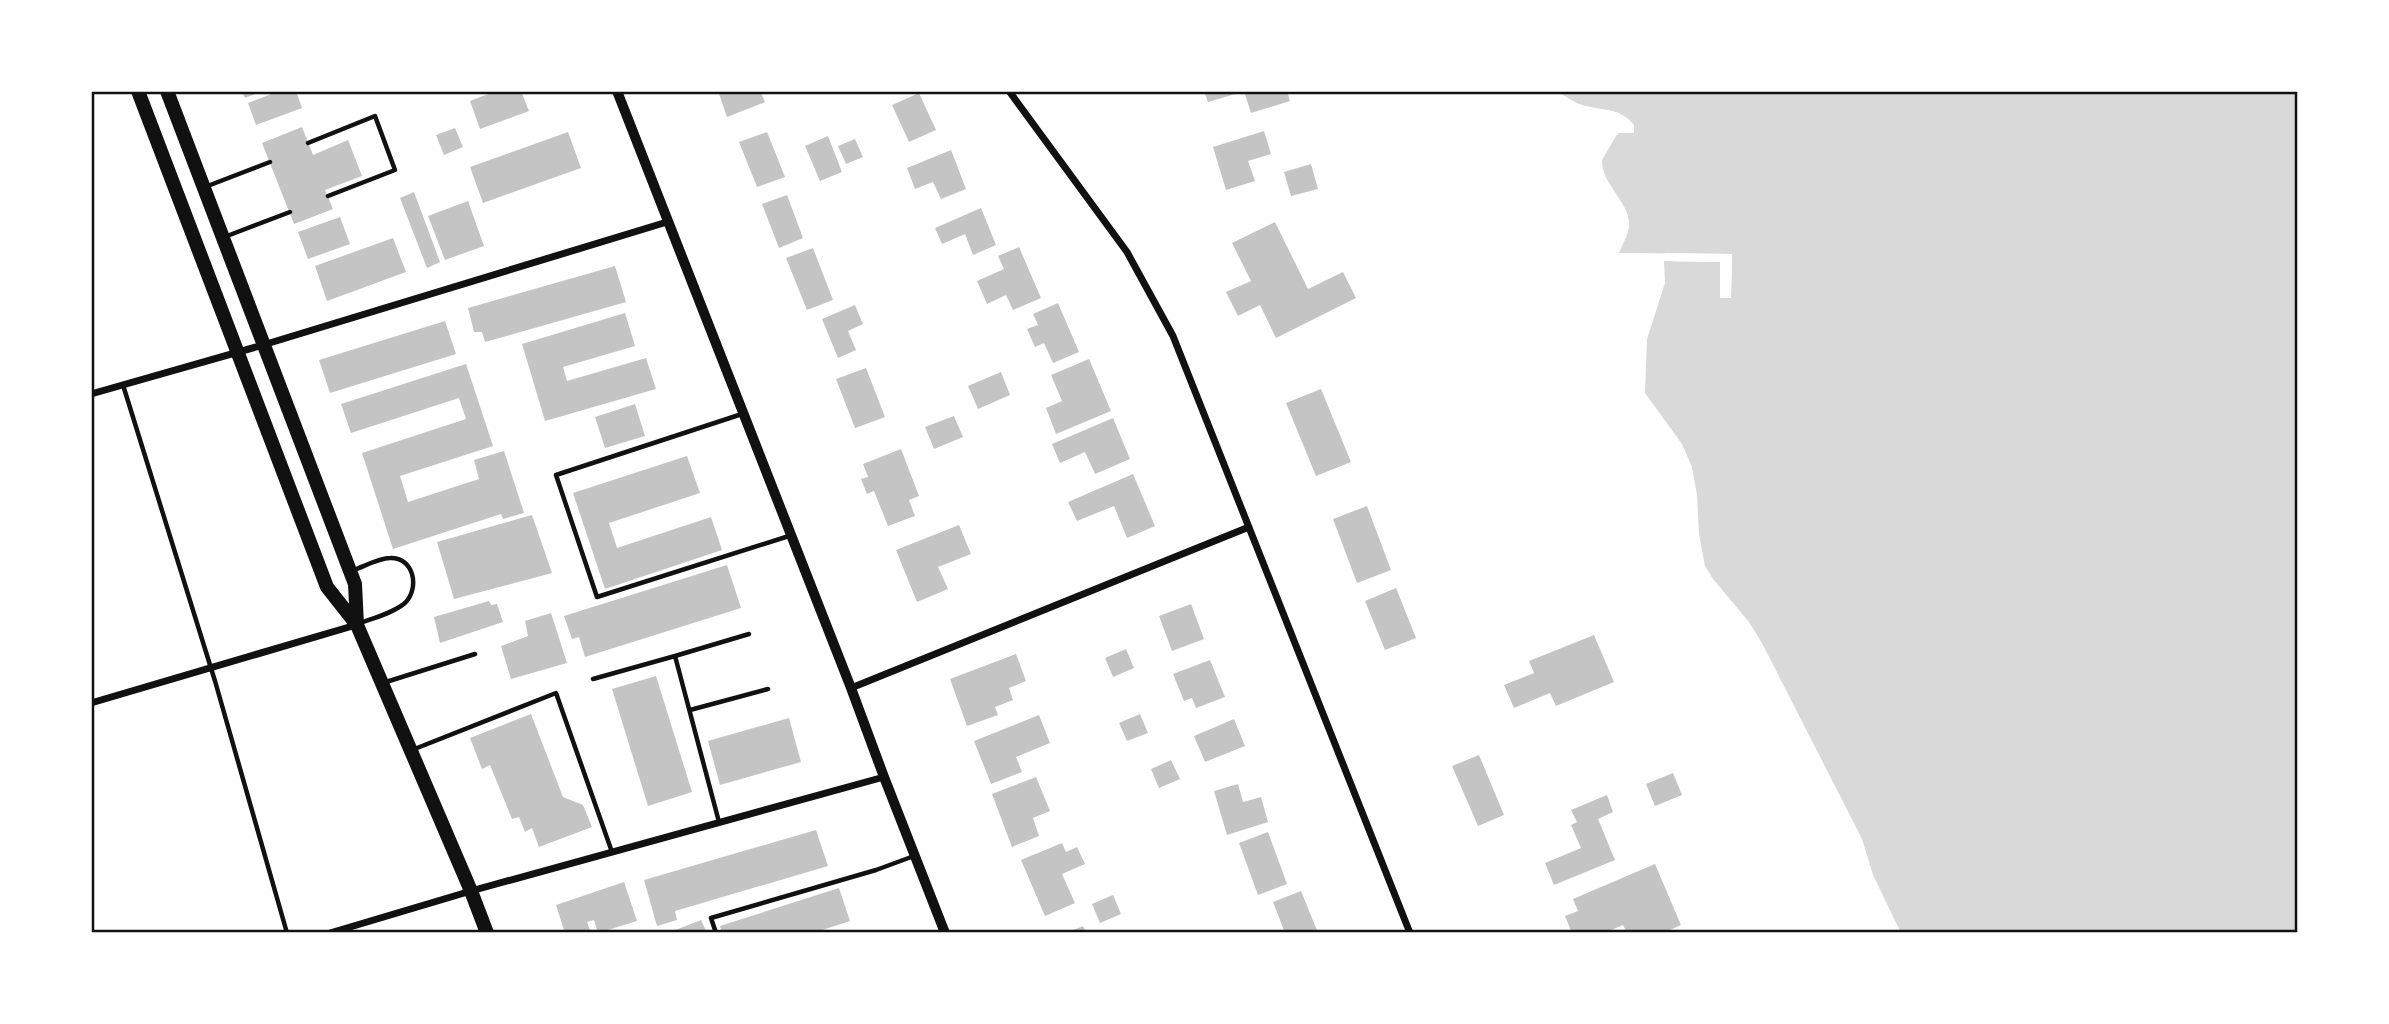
<svg xmlns="http://www.w3.org/2000/svg" width="2389" height="1024" font-family="'Titillium Web',sans-serif">
<style>
.water{fill:#d9d9d9}
.pier{fill:#fff}
.building{fill:#c4c4c4}
.lines{fill:none;stroke-linecap:round;stroke-linejoin:round}
.service{stroke:#111;stroke-width:4.5}
.minor{stroke:#111;stroke-width:7}
.tertiary{stroke:#111;stroke-width:10}
.primary{stroke:#111;stroke-width:14}
.neatline{fill:none;stroke:#111;stroke-width:2.5}
</style>
<rect width="100%" height="100%" fill="#fff"/>
<path class="water" d="M1557,91H2298V933H1901L1873,875L1862,839L1763,645L1749,622L1713,579L1705,566L1699,534L1697,495L1692,467L1682,444L1645,393L1647,339L1665,283L1664,261L1720,262V297L1731,298L1732,254L1619,253C1622,245 1628,235 1629,227C1632,204 1601,184 1602,160L1616,136L1619,133H1634V125C1620,107 1602,111 1582,105C1573,102 1565,96 1557,91Z"/>
<path class="pier" d="M1665,253L1732,254L1731,298H1720V262L1664,261V258L1722,259L1724,262L1723,294H1728V258L1664,256Z"/>
<path class="building" d="M242,91H263L245,98Z
M279,91H296L302,108L256,125L248,103Z
M496,91H521L529,111L480,129L470,101Z
M718,91H760L765,102L727,117Z
M1204,91H1241L1242,92L1208,102Z
M1244,91H1287L1290,101L1251,113Z
M919,93L936,130L909,142L892,105Z
M302,127L313,155L348,140L362,176L325,190L333,209L294,224L262,143Z
M455,128L463,147L444,155L436,135Z
M1264,131L1271,154L1248,161L1255,181L1226,190L1213,147Z
M568,132L581,168L483,203L470,167Z
M767,132L785,177L757,187L739,142Z
M828,136L842,172L820,181L805,146Z
M855,139L863,157L846,164L838,146Z
M951,150L966,189L941,199L933,182L915,189L907,168Z
M1311,164L1318,189L1291,196L1284,172Z
M414,192L440,262L427,268L400,198Z
M787,195L803,238L779,248L762,204Z
M468,201L484,246L445,260L428,216Z
M981,208L996,245L973,255L965,234L942,244L935,228Z
M340,217L350,244L308,259L298,232Z
M1275,222L1308,289L1343,272L1356,298L1276,338L1260,305L1238,316L1226,292L1251,281L1232,243Z
M393,238L406,272L327,301L315,266Z
M1019,247L1041,298L1013,310L1006,295L987,304L977,281L1004,269L998,256Z
M813,248L833,300L807,310L786,258Z
M615,266L626,302L485,342L482,332H474L468,308Z
M1058,303L1079,352L1053,363L1044,343L1035,347L1027,329L1038,325L1033,314Z
M855,305L863,324L848,331L856,350L838,358L822,319Z
M625,313L635,346L563,367L567,381L646,358L656,389L545,421L522,344Z
M445,321L456,354L330,393L319,360Z
M1089,359L1111,411L1056,434L1046,408L1062,401L1051,375Z
M466,364L493,446L400,476L408,502L479,479L474,460L504,451L524,513L503,519L501,514L393,549L362,453L466,419L459,398L351,433L341,404Z
M866,368L885,417L855,428L836,379Z
M1001,372L1010,395L978,409L968,386Z
M1321,389L1351,462L1316,476L1286,403Z
M635,404L645,436L605,448L595,417Z
M954,416L963,437L934,449L925,427Z
M1113,418L1130,459L1095,474L1085,452L1060,463L1052,444Z
M901,449L919,496L909,500L915,516L888,526L874,491L867,494L861,479L868,477L863,464Z
M687,456L700,493L609,523L617,548L711,517L722,550L605,589L573,493Z
M1133,474L1155,526L1127,538L1114,506L1077,521L1068,502Z
M1367,506L1391,570L1357,583L1333,519Z
M532,515L552,573L454,599L437,542Z
M959,525L971,554L938,567L948,589L917,602L896,550Z
M727,565L741,608L585,657L579,637L572,639L564,616Z
M1396,588L1416,638L1385,650L1365,601Z
M489,601L491,605L497,604L503,622L440,643L434,617Z
M1191,604L1204,639L1172,651L1159,616Z
M551,613L567,663L511,679L501,646L528,636L525,621Z
M1594,635L1614,682L1556,706L1550,693L1514,708L1504,685L1534,673L1529,661Z
M1126,649L1134,668L1113,677L1105,658Z
M1016,654L1026,681L1009,688L1013,700L995,707L998,715L967,726L950,679Z
M1210,660L1225,697L1196,708L1192,698L1184,701L1173,674Z
M656,676L692,792L648,806L612,689Z
M531,714L563,797L583,805L592,827L539,847L532,828L525,832L519,817L512,819L490,765L482,769L470,738Z
M1140,714L1148,733L1127,741L1119,723Z
M1039,715L1050,743L1016,757L1022,772L991,784L974,741Z
M789,718L801,762L720,785L708,741Z
M1234,719L1245,746L1205,762L1194,736Z
M1479,755L1504,815L1478,826L1452,766Z
M1171,760L1180,779L1159,788L1151,769Z
M1673,773L1682,795L1655,806L1646,784Z
M1036,777L1050,811L1033,818L1039,836L1012,847L992,794Z
M1238,784L1243,802L1261,797L1268,822L1227,835L1214,791Z
M1607,795L1613,812L1598,819L1615,860L1554,885L1545,863L1581,848L1571,825L1577,822L1571,810Z
M816,830L828,866L675,911L677,920L657,926L644,880Z
M1268,832L1287,884L1258,895L1239,843Z
M1062,843L1066,852L1077,847L1085,864L1062,874L1075,903L1045,916L1021,860Z
M1655,864L1681,925L1663,933H1627L1623,925L1604,933H1572L1565,916L1578,911L1573,899Z
M624,882L637,921L598,933L594,920L587,922L591,933H565L556,905Z
M839,888L850,921L813,933H722L720,926Z
M1301,891L1318,933H1285L1273,902Z
M1113,895L1121,914L1100,923L1092,904Z
M701,920L707,933H668Z
M1083,926L1086,933H1066Z"/>
<g class="lines">
<path class="service" d="M308,143L375,116L395,170L328,196
M205,187L270,162
M227,236L290,212
M123,385L215,681L287,933
M742,414L556,475L597,597L789,536
M354,570C365,566 379,558 390,558C414,557 420,588 405,603C393,613 374,618 360,623
M675,656L749,634
M593,679L675,656L719,822
M386,682L475,654
M690,710L768,689
M412,750L556,693L612,852
M716,933L711,918L876,870L914,856"/>
<path class="minor" d="M1009,91L1127,252L1173,336L1410,933
M91,394L263,345L667,222
M851,688L1249,527
M91,703L356,625
M330,933L471,891L884,777"/>
<path class="tertiary" d="M617,91L851,688L884,777L945,933"/>
<path class="primary" d="M138,91L327,587L357,625L471,891L487,933
M167,91L355,584L357,625"/>
</g>
<rect width="2389" height="1024" fill="none" stroke="#ffffff" stroke-width="186"/>
<rect x="93" y="93" width="2203" height="838" class="neatline"/>
</svg>
